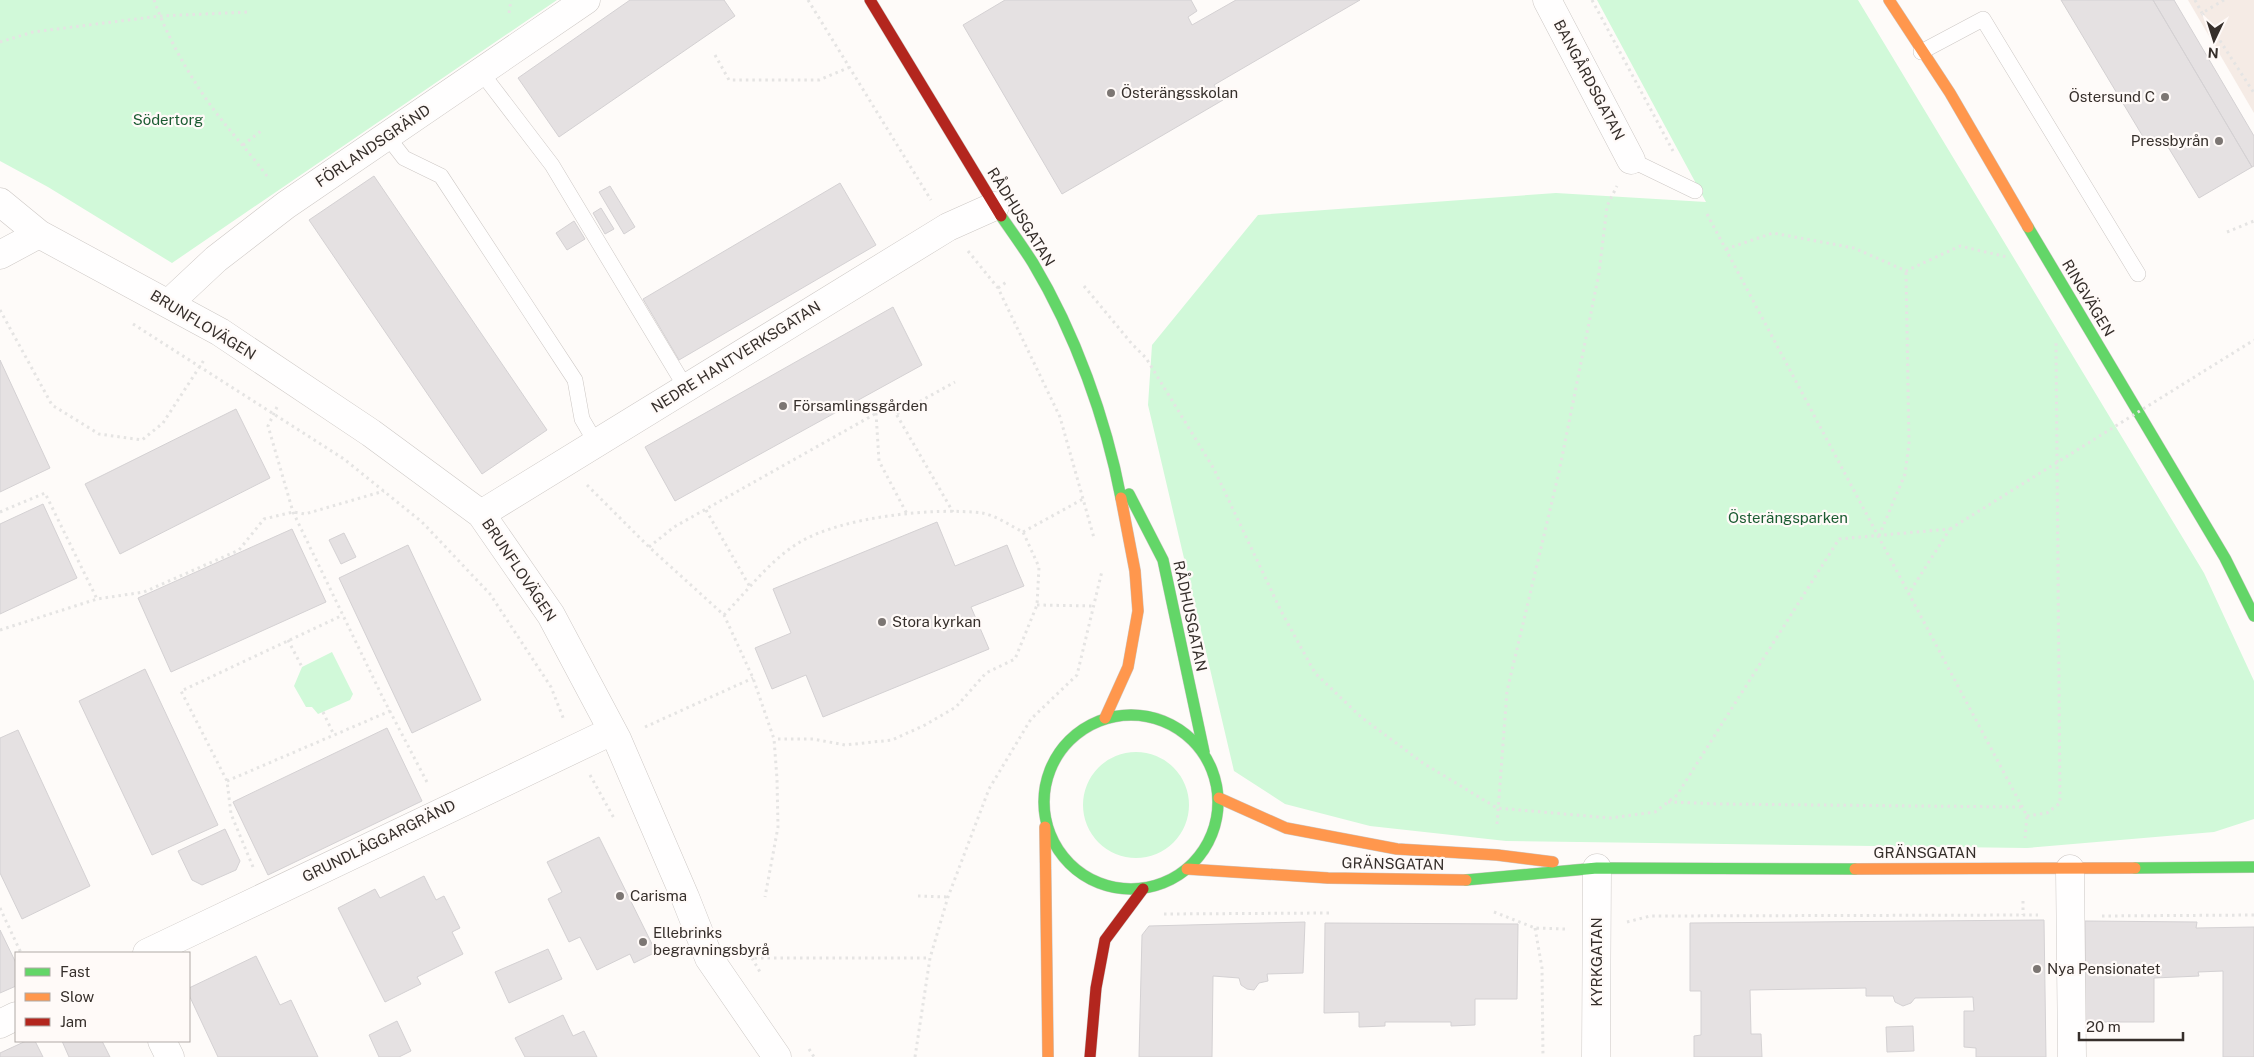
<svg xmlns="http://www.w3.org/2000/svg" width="2254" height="1057" font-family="'Public Sans',sans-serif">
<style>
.built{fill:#f5ebe5}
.green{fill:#d1f9d9}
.building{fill:#e5e1e2;stroke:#d4d1d3}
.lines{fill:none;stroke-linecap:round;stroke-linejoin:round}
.lane-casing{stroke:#cdc8c5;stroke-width:16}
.street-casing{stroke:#cdc8c5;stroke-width:29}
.fast-casing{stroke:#cdc8c5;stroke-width:12}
.slow-casing{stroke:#cdc8c5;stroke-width:12}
.jam-casing{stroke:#cdc8c5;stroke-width:12}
.path{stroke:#e5e4e3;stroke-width:3;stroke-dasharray:2.5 4;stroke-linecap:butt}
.lane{stroke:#fffefe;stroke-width:15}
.street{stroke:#fffefe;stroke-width:28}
.fast{stroke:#63d668;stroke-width:11}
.slow{stroke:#ff974d;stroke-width:11}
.jam{stroke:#b3261e;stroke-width:11}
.path-bridge{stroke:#e5e4e3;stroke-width:3;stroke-dasharray:2.5 4;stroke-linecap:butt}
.poi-dot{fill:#7c7673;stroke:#fffaf8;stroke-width:2}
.labels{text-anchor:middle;stroke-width:4.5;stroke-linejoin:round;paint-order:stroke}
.street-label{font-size:15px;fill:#362f2b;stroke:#fffaf8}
.poi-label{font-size:15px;fill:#362f2b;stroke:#fffaf8;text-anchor:start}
.park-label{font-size:15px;fill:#1b5c32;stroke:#fffaf8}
</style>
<rect width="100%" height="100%" fill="#fefbf9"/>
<path class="built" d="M2188,0H2254V113Z"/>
<path class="green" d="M0,0H557L172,263L48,187L0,161Z
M1597,0H1858L2204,573L2254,681V819L2214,832L2027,848L1506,841L1370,826L1285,804L1234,771L1148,405L1152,345L1258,215L1556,193L1706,202Z
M332,652L353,694L350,700L318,714L312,707H306L294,686L302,667Z
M1083 805a53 53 0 1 1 106 0a53 53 0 1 1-106 0Z"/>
<path class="building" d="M630,0H724L735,16L559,137L518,78Z
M1005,0H1191L1197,11L1188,17L1192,25L1236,0H1360L1214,85L1223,100L1062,194L963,25Z
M2061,0H2153L2252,167L2199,198L2162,137L2148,145Z
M2153,0H2174L2254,136V166L2252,167Z
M374,176L547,430L482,474L309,220Z
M840,183L876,245L679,360L643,299Z
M610,186L635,227L624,234L599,192Z
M601,208L614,229L605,234L593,213Z
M574,221L585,239L567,250L556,233Z
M893,307L922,365L675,501L645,447Z
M0,360L50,468L0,492Z
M236,409L270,478L120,554L85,484Z
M43,504L77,578L0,614V524Z
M937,522L955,566L1007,545L1015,565L1024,586L971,607L989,649L823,717L806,675L772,689L755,648L791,633L773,589Z
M292,529L326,602L171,672L138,598Z
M344,533L356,557L341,564L329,540Z
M408,545L481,700L412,733L339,578Z
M145,669L218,825L152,855L79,701Z
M387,728L422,801L268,875L233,802Z
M18,730L90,886L22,919L0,873V738Z
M225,829L240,861L236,870L202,885L192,880L178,851Z
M599,837L656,952L634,963L630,954L597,970L580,937L569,942L548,899L562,892L547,862Z
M424,876L436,900L444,896L460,928L452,932L463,954L417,977L421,984L385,1002L338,908L375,889L380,898Z
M2044,920L2046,1057H1976V1048L1964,1047V1011H1974L1973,997L1915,998L1911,1003L1903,1006L1895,1002L1893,996H1866V988L1750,990L1751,1034H1761L1762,1057H1694V1036L1701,1035V991H1690V923Z
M2085,921L2197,922L2196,928L2254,927V1057H2223V971L2198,972L2199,976L2154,978V1022H2085Z
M1305,922L1303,973L1267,974L1268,981L1259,983L1254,990L1247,989L1241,985L1239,978L1213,976L1212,1057H1139L1142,935L1149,926Z
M1325,923L1518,924L1517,999H1475V1025L1451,1026V1022H1385V1026L1359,1027V1012L1324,1013Z
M0,930L16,963V986L0,993Z
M548,949L562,979L509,1003L495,972Z
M256,956L280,1005L291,1000L318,1057H218L189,995V988Z
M563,1015L573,1036L584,1031L597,1057H525L515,1038Z
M397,1021L411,1051L399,1057H379L369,1035Z
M1913,1026L1914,1051L1887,1052L1886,1027Z
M26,1041H35L43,1057H0V1053Z
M62,1041H102L110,1057H69Z"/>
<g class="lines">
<g class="lane-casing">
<path id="lane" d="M1921,52L1983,19L2138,274
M481,72L552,165L686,388
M387,136L404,158L441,176L575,380L582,419L596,443
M1631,160L1695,191"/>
</g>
<g class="street-casing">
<path id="street" d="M1547,0L1631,160
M0,202L39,234L220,332L371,433L481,514L551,615L617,739L685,897L709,958L777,1057
M0,255L39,234
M169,303L216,259L286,205L586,0
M481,514L948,227L995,206
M2070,869L2072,1057
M147,953L612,731
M0,1024L16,1016
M162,1041L170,1057
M1596,1057L1597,868"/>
</g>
<g class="fast-casing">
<path id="fast" d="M1001,216C1012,232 1023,247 1033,263C1075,333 1106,419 1121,498
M2028,227L2225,558L2254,616
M1129,494L1163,560L1204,752
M1044 802a87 87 0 1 1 174 0a87 87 0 1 1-174 0Z
M2135,868L2254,867
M1466,880L1597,868L1855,869"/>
</g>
<g class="slow-casing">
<path id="slow" d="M1889,0L1950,93L2028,227
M1105,718L1128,667L1138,611L1135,571L1121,498
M1219,798L1286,828L1397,849L1497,855L1553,862
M1045,827L1048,1057
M1187,869L1328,878L1466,880
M1855,869L2135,868"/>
</g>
<g class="jam-casing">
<path id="jam" d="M870,0L1001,216
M1090,1057L1096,988L1105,940L1143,889"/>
</g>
<path class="path" d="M154,0C168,39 190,77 214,110C232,134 252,155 269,179
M808,0L931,200
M1592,0L1673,151
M2195,0L2202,13
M2224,0L2202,13L2254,93
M509,13L511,0
M0,42L33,32L160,16L249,12
M715,55L729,80H819L850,67
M243,145L261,131
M1707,214L2027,816L2025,838
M2227,232L2254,221
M1726,249L1773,233L1854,248L1906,271L1960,246L2007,257
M968,251L998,288L1060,417L1094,538
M1084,286L1132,344L1146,358L1214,469L1281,611L1315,673L1361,717L1423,763L1497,808L1610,818L1655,812L1677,795L1839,539L1950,529L1909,593
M998,288L1008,281
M0,310L52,405L99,434L142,440L163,423L204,360
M133,324L344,459L422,522L490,594L551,687L564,720
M277,407L268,426L293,512L383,698L428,784
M876,413L879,461L907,514
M897,414L955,382
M587,485L649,547L724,615L753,678L774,739L777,779L778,827L765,897
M706,510L750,587
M0,512L45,493L97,599
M1023,532L1083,499
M1879,536L1905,474L1909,444L1906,271
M649,547L674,527L891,405L953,512
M1037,605L1093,606
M724,615C748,590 770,560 800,542C842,517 934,507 982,513C995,515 1011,526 1023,532L1039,567L1037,605L1015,659L986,673L956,707L925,725L892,740L845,745L813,739H774
M0,630L97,599L144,592L239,550L264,519L293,512L305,514L384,491
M288,640L302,667
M323,712L334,735
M645,727L753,678
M590,775L615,820
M227,781L390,711
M1668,802L1719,804L2021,807
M2027,816L2047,813L2060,803L2056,340
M1497,824L1507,691L1559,472L1599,273L1607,206L1617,186
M253,867L231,814L227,781L181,691L343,615
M918,896L948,897
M2023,901V915
M0,908L21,953
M1494,912L1535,928L1565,929
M1164,914L1330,913
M2102,916L2254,915
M1627,922L1650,916L2038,915
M1535,928L1542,968L1543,1057
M748,958H930
M752,958L760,972
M809,1049L814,1057
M915,1057L930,958L948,897L989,789L1031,719L1077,675L1102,571"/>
<use href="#lane" class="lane"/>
<use href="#street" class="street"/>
<use href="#fast" class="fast"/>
<use href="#slow" class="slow"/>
<use href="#jam" class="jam"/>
<path class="path-bridge" d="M1950,529L2254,340"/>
</g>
<g class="poi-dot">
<circle cx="1111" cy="93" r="5"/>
<circle cx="2165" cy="97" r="5"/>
<circle cx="2219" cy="141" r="5"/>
<circle cx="783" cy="406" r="5"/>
<circle cx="882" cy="622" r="5"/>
<circle cx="620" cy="896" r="5"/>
<circle cx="643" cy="942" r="5"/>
<circle cx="2037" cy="969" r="5"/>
</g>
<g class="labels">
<g class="street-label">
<text transform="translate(1589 80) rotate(62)" y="5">BANGÅRDSGATAN</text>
<text transform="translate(373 146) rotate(-34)" y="5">FÖRLANDSGRÄND</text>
<text transform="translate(1021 217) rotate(58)" y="5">RÅDHUSGATAN</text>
<text transform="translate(2088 298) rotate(59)" y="5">RINGVÄGEN</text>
<text transform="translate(203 325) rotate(31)" y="5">BRUNFLOVÄGEN</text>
<text transform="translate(736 357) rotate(-32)" y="5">NEDRE HANTVERKSGATAN</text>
<text transform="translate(519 570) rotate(56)" y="5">BRUNFLOVÄGEN</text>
<text transform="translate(1190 616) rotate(78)" y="5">RÅDHUSGATAN</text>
<text transform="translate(379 841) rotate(-26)" y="5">GRUNDLÄGGARGRÄND</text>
<text x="1925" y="858">GRÄNSGATAN</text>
<text transform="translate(1393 864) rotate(1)" y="5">GRÄNSGATAN</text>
<text transform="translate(1597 962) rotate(-90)" y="5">KYRKGATAN</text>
</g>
<g class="poi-label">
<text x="1121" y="98">Österängsskolan</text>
<text x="2155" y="102" text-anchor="end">Östersund C</text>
<text x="2209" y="146" text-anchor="end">Pressbyrån</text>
<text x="793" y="411">Församlingsgården</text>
<text x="892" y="627">Stora kyrkan</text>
<text x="630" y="901">Carisma</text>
<text x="653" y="938">Ellebrinks<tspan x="653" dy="17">begravningsbyrå</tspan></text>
<text x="2047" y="974">Nya Pensionatet</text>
</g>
<g class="park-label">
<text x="168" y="125">Södertorg</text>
<text x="1788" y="523">Österängsparken</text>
</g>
</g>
<rect x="15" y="952" width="175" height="90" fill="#fffaf8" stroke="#afa9a6"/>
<rect x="25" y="968" width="25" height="8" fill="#63d668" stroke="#afa9a6"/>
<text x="60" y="977" font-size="15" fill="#362f2b">Fast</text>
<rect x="25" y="993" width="25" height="8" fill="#ff974d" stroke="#afa9a6"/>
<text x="60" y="1002" font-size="15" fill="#362f2b">Slow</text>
<rect x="25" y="1018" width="25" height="8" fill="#b3261e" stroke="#afa9a6"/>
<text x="60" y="1027" font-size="15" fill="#362f2b">Jam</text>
<g transform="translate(2214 40) rotate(184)" stroke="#fffaf8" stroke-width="4" paint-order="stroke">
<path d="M0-4L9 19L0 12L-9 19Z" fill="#362f2b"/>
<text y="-8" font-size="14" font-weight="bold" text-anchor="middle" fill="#362f2b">N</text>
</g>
<path d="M2079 1032v8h104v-8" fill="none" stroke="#362f2b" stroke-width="2.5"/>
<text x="2086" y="1032" font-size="15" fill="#362f2b" stroke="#fffaf8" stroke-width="4" paint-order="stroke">20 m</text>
</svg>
